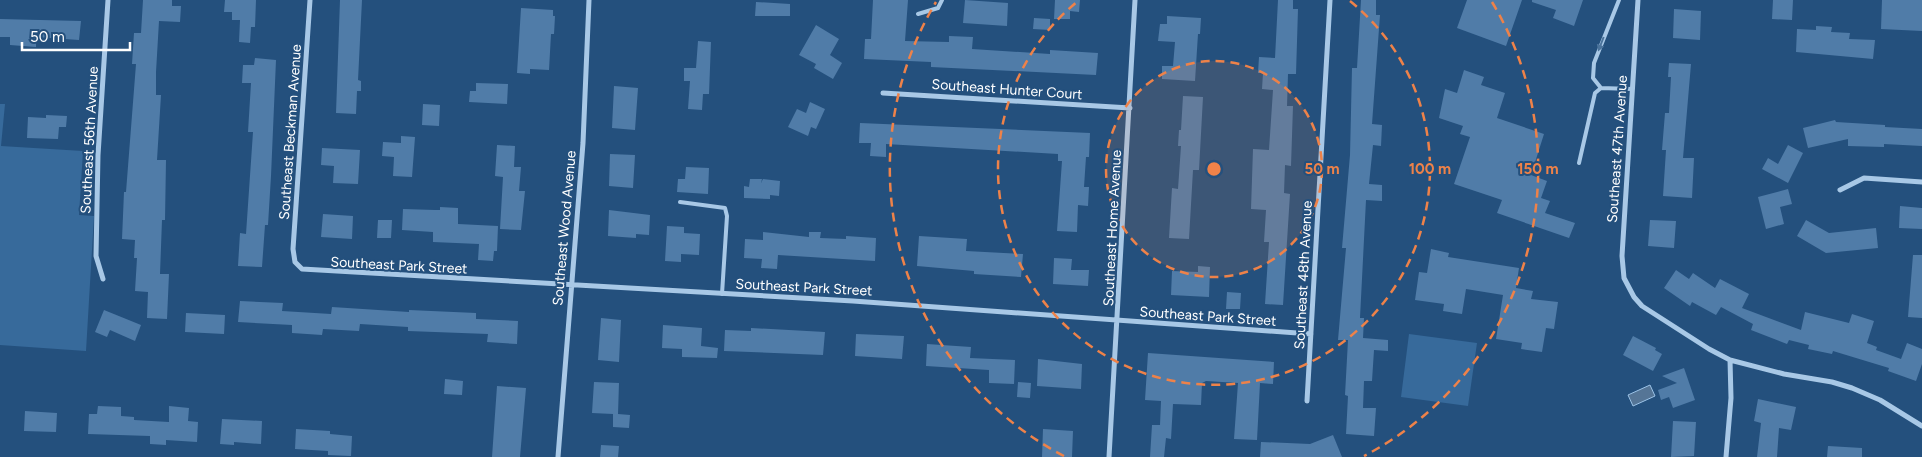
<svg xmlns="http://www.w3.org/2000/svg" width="1922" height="457" font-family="Figtree,sans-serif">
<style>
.green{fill:#376a9b}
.water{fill:#557596;stroke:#9cc3e7}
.building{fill:#507ca8}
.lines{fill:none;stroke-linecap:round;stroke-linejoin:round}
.lane{stroke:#a8c8e6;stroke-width:4}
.street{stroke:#a8c8e6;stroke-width:5}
.oneway{fill:#4c749c}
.ring{fill:none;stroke:#ee8249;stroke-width:2.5;stroke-dasharray:9 6}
.labels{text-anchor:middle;stroke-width:4;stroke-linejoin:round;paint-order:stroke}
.street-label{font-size:14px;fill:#fff;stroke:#24507d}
.centre{fill:#ee8249;stroke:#24507d;stroke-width:2.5}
.ring-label{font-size:15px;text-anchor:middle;font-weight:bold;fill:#ee8249;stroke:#24507d;stroke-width:4;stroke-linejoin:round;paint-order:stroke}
</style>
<rect width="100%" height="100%" fill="#24507d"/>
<path class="green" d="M0,104H5L1,146L83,151L79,215L94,216L86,351L0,345Z
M1409,334L1477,343L1468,406L1401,397Z"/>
<path class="water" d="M1650,385L1655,396L1633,406L1628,395Z"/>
<path class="building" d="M143,0H172V6H181L180,22L159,21L156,72V95H161L157,160H166L165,220H162L160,274H169L167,319L147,318L148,292L135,291L137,258H134L135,240L122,239L124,192H126L136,64H132L134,33H141Z
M225,0H256L255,27H251L250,43L239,42L240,20H232V12H224Z
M340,0H362L358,80L361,81V91H357L356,114L336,113Z
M873,0H908L905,41L949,42V36L973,37L972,49L1050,54V50L1098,53L1096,75L931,67V62L864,59L865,39H871Z
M965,0L1008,3L1007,26L963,23Z
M1055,0H1080L1079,12L1070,11V19H1054Z
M1278,0H1293V9H1298L1296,74H1288L1287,106H1293L1291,166L1285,165L1284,193L1290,194L1283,305L1265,304L1269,242H1264L1266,210L1251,209L1253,149L1269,150L1273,90L1262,89L1263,73H1258L1259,57L1275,58Z
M1361,0H1376V15H1380L1372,124L1382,125L1381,146L1373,145L1369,184L1382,185V201L1366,200L1360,318H1364L1363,338L1388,340V351L1374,350L1372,381H1364L1363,408H1376L1374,436L1346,434L1348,396L1345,395L1348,340H1338L1346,248H1342L1350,155L1352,68H1357Z
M1467,0H1522L1506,46L1457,28Z
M1532,0H1583L1574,26L1553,18L1556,10L1532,2Z
M1773,0H1793L1792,20L1772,19Z
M1882,0H1922V31L1881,29Z
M756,2L790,4V16H755Z
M521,8L553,10V16H555L554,34H551L549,70L530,69V74L517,73Z
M1674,9L1701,11L1700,40L1673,38Z
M1167,16L1201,18L1200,34H1198L1195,81L1162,79V66H1173L1175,42L1158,41L1160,24H1167Z
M1034,18L1050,19V30L1033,29Z
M0,19L81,21L79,40L36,37V47L10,45V37H0Z
M816,25L839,39L830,55L842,63L833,79L814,68L816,64L799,55Z
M1816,26L1832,27L1831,32L1850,33L1849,39L1875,40L1873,59L1796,52L1797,29L1816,30Z
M698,41L711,42L709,94H703L702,110L688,109L690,81H684V68H696Z
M255,58L276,60L271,176L268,225H265L262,267L238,266L240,233L246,234L253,132H248L251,83H242L243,65H254Z
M1669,63L1691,64L1683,158H1694L1692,198L1663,196L1666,150H1662L1665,113H1669L1671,77H1668Z
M1464,70L1484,77L1481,85L1505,93L1497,118L1544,134L1531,175L1547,181L1541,198L1550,201L1545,213L1575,223L1569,238L1497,213L1502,200L1454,184L1470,137L1460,134L1463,126L1439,118L1445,89L1457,93Z
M476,83L508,84L507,104L469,102L470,91H476Z
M614,86L638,88L635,130L612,128Z
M1183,96L1203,97L1199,170H1193L1189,239L1169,238L1172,188L1178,189L1181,146H1178L1179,130H1181Z
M810,102L825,109L816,129L811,127L808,136L788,127L797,109L806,113Z
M423,104L440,105L439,126L422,125Z
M46,115L67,116L66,127H59L58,139L27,138L28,117L46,118Z
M1835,120L1836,122L1885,125V127L1922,129V146L1884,144V147L1848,146V139L1808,148L1803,128Z
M860,123L1090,133L1089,157H1086L1084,187H1089L1088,206L1078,205L1077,232L1057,231L1062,161H1058V154L886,144V157L870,156L871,143H859Z
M401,136L415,137L412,177L393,176L394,157L382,156L383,142L401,143Z
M497,145L515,146L514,167H521L519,191H525L521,230L500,229L503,177L495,176Z
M1788,145L1803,153L1788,183L1762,169L1768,158L1778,164Z
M322,148L360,150L358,184L333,183L334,166L321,165Z
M610,154L635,155L633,188L609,186Z
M686,167L709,168L708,194L677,192L678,179H685Z
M750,179H762L761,183L763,179L780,181L779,196L770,195V199L744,198V186L749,187Z
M1788,189L1792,204L1780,207L1784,224L1766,229L1758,197Z
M1900,206L1922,208V229L1899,228Z
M440,207L458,208V224L498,226L497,251H494L493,261L478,260L479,244L433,242V232L402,230L403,209L435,210H440Z
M609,210L650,215L649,235L636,234V238L608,236Z
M323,214L353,216L352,239L321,237Z
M378,220H392L391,238H377Z
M1650,220L1676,221L1674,248L1648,246Z
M1806,220L1829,233L1876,228L1878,248L1826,253L1797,236Z
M667,226L684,227V233L700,234L699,255L681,254V262L665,261Z
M763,232L809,237V232H821L820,238L846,239V236L876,238L875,261L778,255L777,269L761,268L762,259L744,258L745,239L763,240Z
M919,236L967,239L966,251L1023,254L1021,277L974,274V271L917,266Z
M1431,249L1449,253L1448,257L1519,268L1516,288L1533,291L1531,299L1558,302L1554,329L1546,328L1542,352L1521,349L1522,343L1496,339L1503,295L1466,289L1462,314L1443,311L1444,304L1415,300L1419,272L1427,273Z
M1913,255H1922V318L1908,317Z
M1054,258L1072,259L1071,270H1089L1088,286L1053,284Z
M1198,266L1210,267L1209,297L1171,295L1172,271L1198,272Z
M1676,270L1689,279L1693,273L1715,288L1720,279L1749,294L1742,308L1801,330L1805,312L1849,323L1852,314L1874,321L1867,343L1877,347L1876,350L1901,359L1907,343L1922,349V364L1916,381L1888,371L1889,368L1833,351L1832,354L1808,349L1809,345L1789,340L1787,344L1751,330L1753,324L1721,307L1716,315L1692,302L1690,306L1664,288Z
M1227,292L1241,293L1240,309H1226Z
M240,301L283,303L282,311L331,314L332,307L409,312V310L476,313V319L518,321L517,344L487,342L488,334L408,331V327L360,324L359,331L323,329L322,335L292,333V325L238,322Z
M104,310L141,325L135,341L110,330L107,337L95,332Z
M186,313L225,315L224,334L185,332Z
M601,318L621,320L619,362L598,360Z
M663,325L702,328L701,346L718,348L717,358L682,357V349L662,348Z
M751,328L825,332L823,355L724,351L725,330L751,331Z
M856,334L904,336L902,359L855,356Z
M1633,336L1656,348L1655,350L1662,354L1653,371L1623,355Z
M927,344L971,347L970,358L1015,360L1014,384L989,383V370L926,366Z
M1148,353L1274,362L1273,384L1260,383L1257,440L1234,439L1238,383L1206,381L1202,383L1201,405L1173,404L1171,439L1166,438L1164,457H1150L1152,425H1160L1161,401L1145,400Z
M1038,359L1082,364L1081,389L1037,386Z
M1684,368L1695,400L1673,408L1669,397L1661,400L1658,390L1677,383L1662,376Z
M445,379L463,381L462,395L444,394Z
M594,382L619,383L618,414L630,415L629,428L613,427V414L592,413Z
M1018,382L1031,383L1030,398L1017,397Z
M497,386L526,388L520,457H492Z
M1758,399L1796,407L1791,430L1779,428L1777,457H1757L1761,423L1754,421Z
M98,406L121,407V416L134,417V420L169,422V406L189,408L188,421L198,422L197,442L166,440V445L150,444V436L88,434L89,414H97Z
M25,411L57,413L56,432L24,431Z
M222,419L262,421L261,444L234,442V445L220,444Z
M1673,421L1696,422L1694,456L1671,457Z
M296,429L330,431V434L352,436L351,456L328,455V451L295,449Z
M1043,429L1073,431L1072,457H1042Z
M1333,435L1342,457H1260L1261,442L1310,444Z
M601,445L619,446L618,457H600Z
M1828,446L1862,448V457H1827Z"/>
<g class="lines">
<path class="lane" d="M918,14L938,8L942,0
M1601,88L1593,78L1594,63L1619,0
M1579,163L1595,93L1601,88L1632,89
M680,202L725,208L727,216L722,294"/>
<path class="street" d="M310,0L293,249L295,262L302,269L853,301L1311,334
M1638,0L1622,256L1624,278L1634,297L1642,306L1709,349L1730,360L1784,374L1832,382L1852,388L1880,400L1922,426
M883,93L1130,108
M1840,190L1864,178L1922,182
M103,279L96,256L98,155L108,0
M1307,401L1330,0
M558,457L583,143L589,0
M1109,457L1135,0
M1726,457L1731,398L1730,360"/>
</g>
<defs><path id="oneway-solid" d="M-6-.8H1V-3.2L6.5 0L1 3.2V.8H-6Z" transform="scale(1.25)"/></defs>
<use class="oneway" href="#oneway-solid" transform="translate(1601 44) rotate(111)"/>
<circle cx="1214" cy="169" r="108" fill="#ee8249" fill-opacity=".12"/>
<g class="ring">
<circle cx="1214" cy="169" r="108"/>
<path d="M1350 1A216 216 0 1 1 1078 1"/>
<path d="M1064 456A324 324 0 0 1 936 2M1492 2A324 324 0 0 1 1364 456"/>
</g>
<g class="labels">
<g class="street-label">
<text transform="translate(1007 89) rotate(4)" y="5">Southeast Hunter Court</text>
<text transform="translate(290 132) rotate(-86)" y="5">Southeast Beckman Avenue</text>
<text transform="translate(89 140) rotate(-87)" y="5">Southeast 56th Avenue</text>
<text transform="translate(1617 149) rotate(-86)" y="5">Southeast 47th Avenue</text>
<text transform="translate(564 228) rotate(-85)" y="5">Southeast Wood Avenue</text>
<text transform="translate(1112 228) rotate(-87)" y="5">Southeast Home Avenue</text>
<text transform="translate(399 265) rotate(3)" y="5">Southeast Park Street</text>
<text transform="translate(1303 275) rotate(-87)" y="5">Southeast 48th Avenue</text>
<text transform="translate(804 287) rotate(3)" y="5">Southeast Park Street</text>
<text transform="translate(1208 316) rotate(4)" y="5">Southeast Park Street</text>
</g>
</g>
<circle cx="1214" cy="169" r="8" class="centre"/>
<g class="ring-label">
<text x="1322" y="174">50 m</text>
<text x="1430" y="174">100 m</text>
<text x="1538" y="174">150 m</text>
</g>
<path d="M22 42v8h108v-8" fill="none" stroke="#ffffff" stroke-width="2.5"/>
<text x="30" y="42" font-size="15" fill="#ffffff" stroke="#24507d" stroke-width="4" paint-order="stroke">50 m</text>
</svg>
